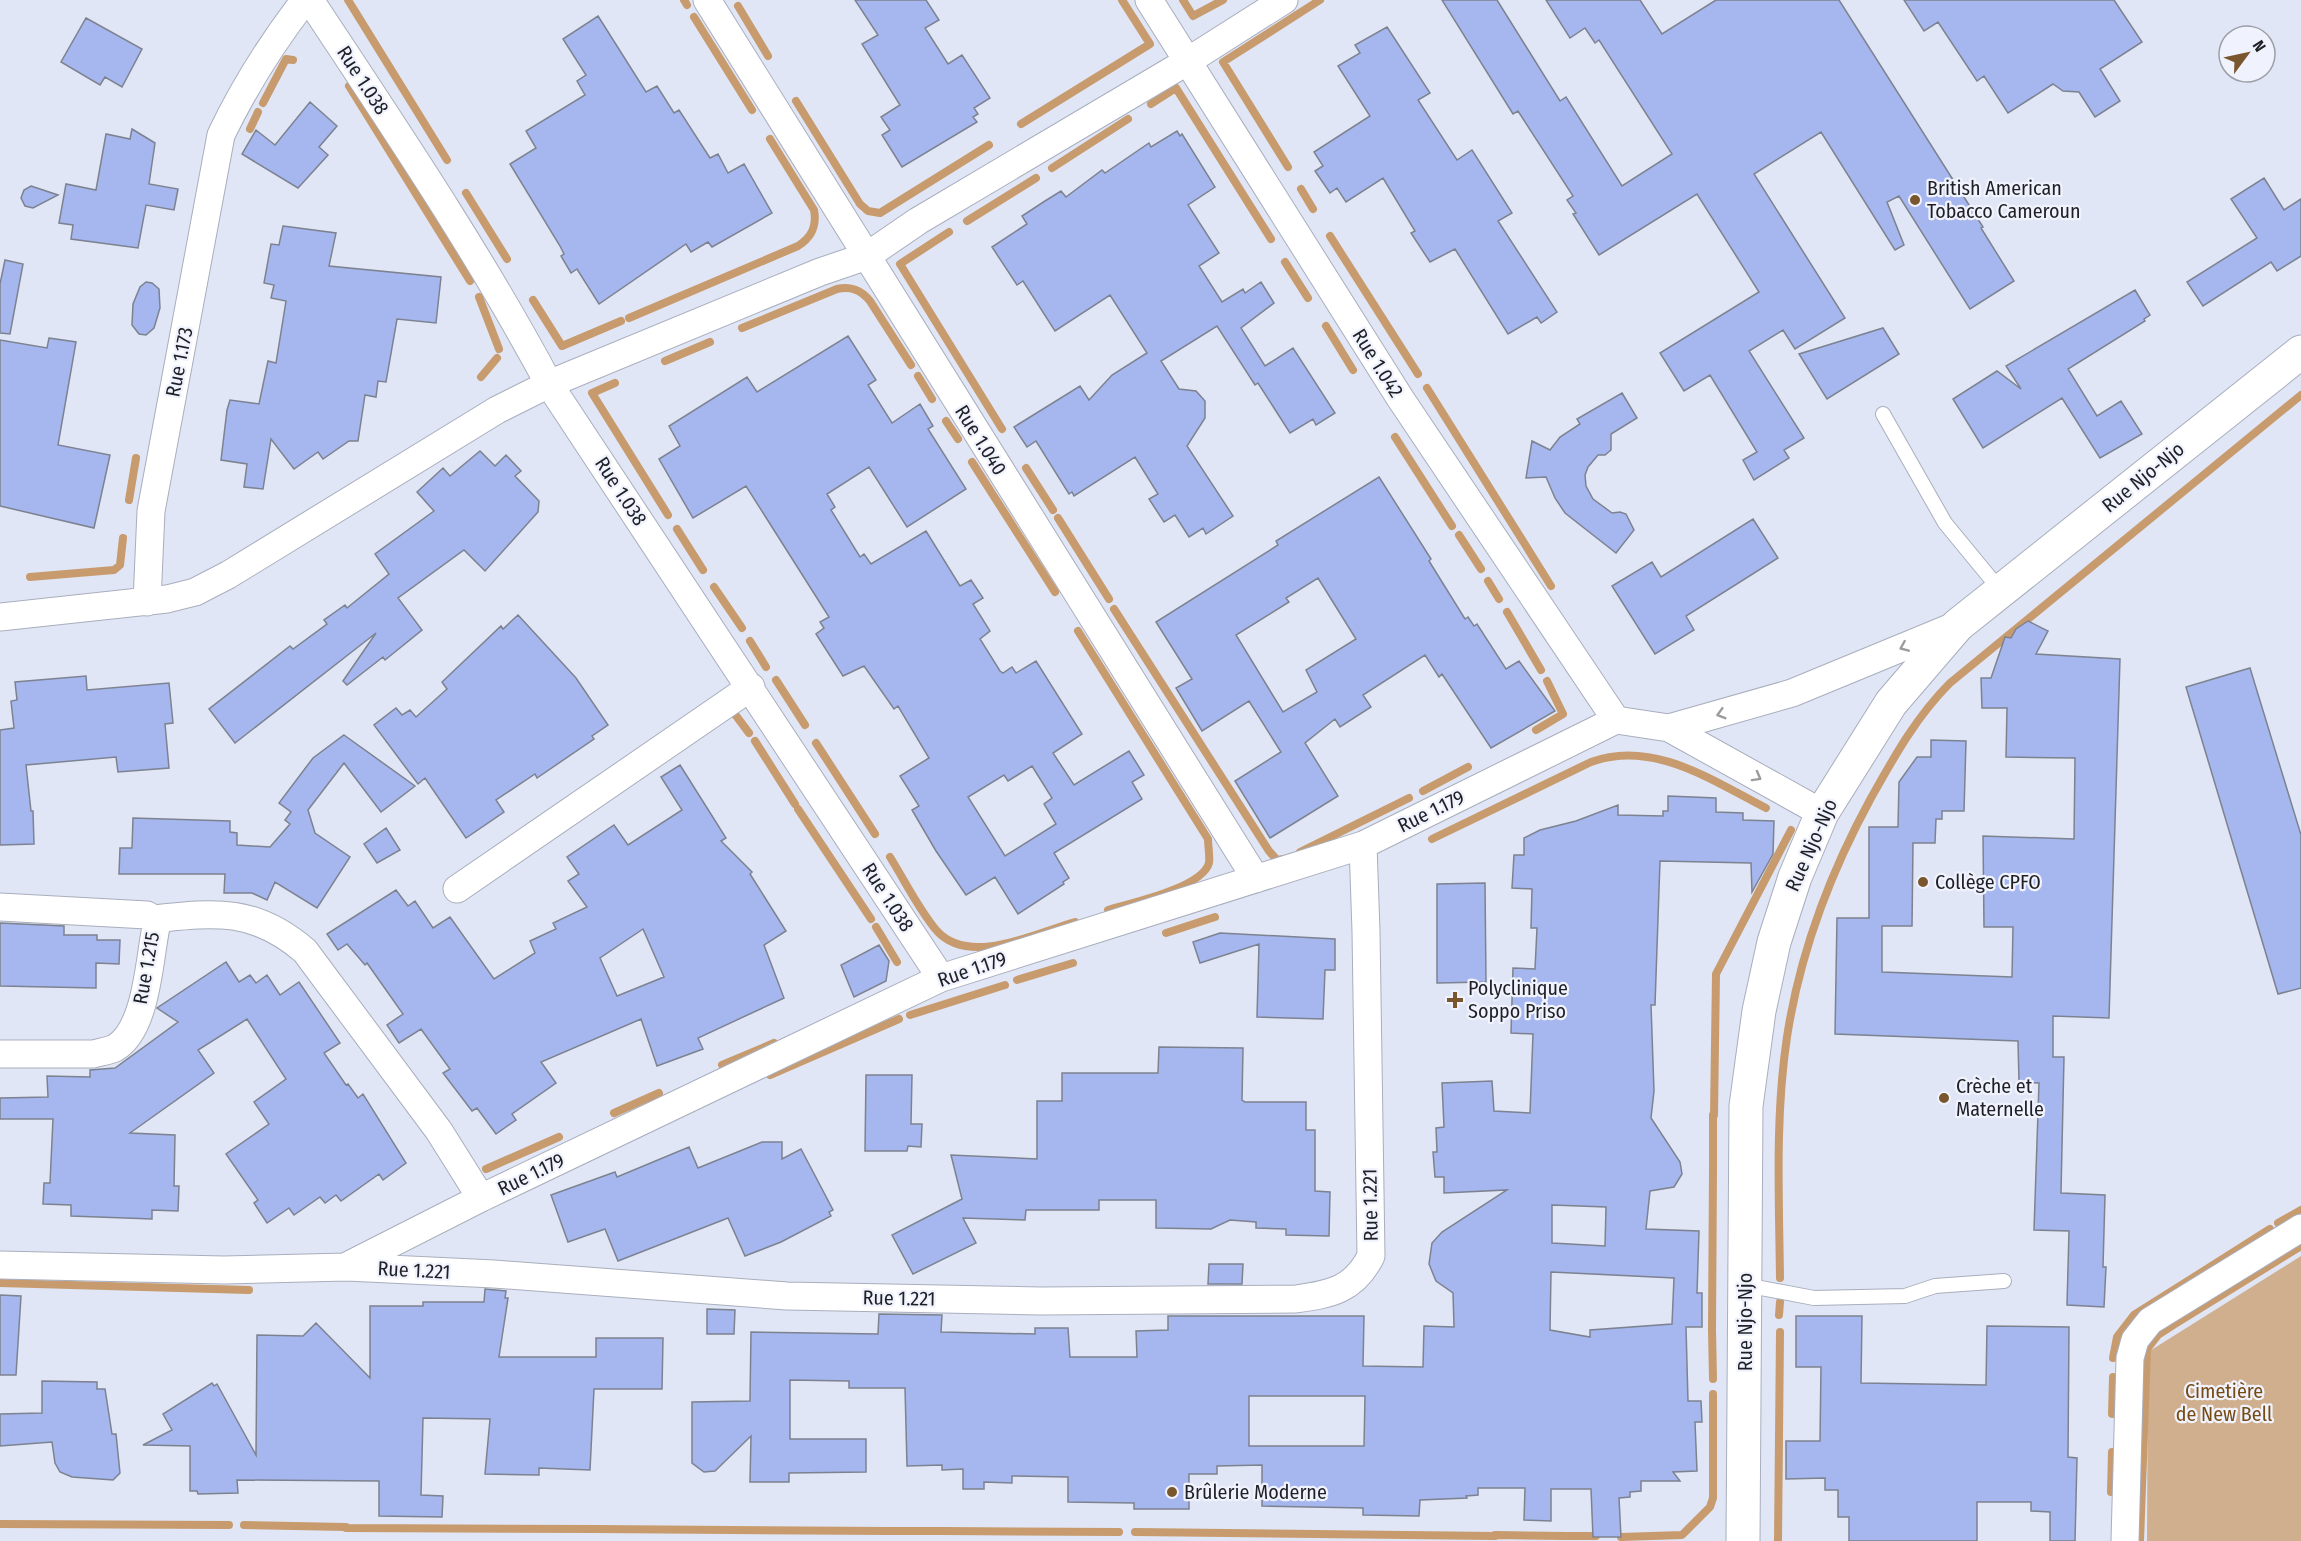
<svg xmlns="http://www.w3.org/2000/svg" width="2301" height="1541" font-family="'Fira Sans Condensed',sans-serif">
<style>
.green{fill:#d0af8e}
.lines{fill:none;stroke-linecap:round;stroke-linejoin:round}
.stream{stroke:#c79b6d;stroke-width:8}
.building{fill:#a5b7ee;stroke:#7d8290;stroke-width:1.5;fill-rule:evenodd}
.lane-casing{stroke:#a9aebd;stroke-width:16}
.street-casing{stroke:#a9aebd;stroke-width:29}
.secondary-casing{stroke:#a9aebd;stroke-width:35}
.lane{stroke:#fff;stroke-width:14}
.street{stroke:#fff;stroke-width:27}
.secondary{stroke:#fff;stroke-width:33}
.oneway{stroke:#9a9b9d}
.poi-dot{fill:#7a562f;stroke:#f0f3fd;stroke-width:2}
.labels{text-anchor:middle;stroke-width:4.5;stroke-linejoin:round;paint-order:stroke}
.street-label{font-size:20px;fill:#1e2025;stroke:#f0f3fd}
.poi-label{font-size:20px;fill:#1e2025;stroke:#f0f3fd;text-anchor:start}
.park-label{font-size:20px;fill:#754a13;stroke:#f0f3fd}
</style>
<rect width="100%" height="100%" fill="#e0e6f5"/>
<path class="green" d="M2301,1256V1541H2147L2148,1352Z"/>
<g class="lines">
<path class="stream" d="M348,0L447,160
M684,0L687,5
M1183,0L1193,16L1223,0
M738,6L768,56
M694,17L752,110
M349,86L470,281
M796,101L860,204L868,211L880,213L989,145
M263,103L286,59L293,60
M1151,104L1176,88L1271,239
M1021,124L1150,44L1122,0
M250,129L258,112
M1288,167L1223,62L1320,0
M1052,168L1128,119
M1301,189L1313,209
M466,193L507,259
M967,221L1036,178
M949,232L900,264L1002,429
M1330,236L1418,374
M1285,262L1308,298
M479,297L499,349
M533,300L562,346L621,321
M629,318L798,246C812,237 817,226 814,210L770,139
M1326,326L1353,370
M742,328L837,289C851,286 861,290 870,301L911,365
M665,361L710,342
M918,376L932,399
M481,377L497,358
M615,383L592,393L668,515
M1427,388L1551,586
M946,421L958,439
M1395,437L1452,526
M972,462L1055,592
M1026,468L1053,510
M129,500L136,458
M1058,518L1109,599
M677,529L703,570
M1459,535L1481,569
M30,577L114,570L120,565L123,538
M1488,581L1499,599
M714,587L742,628
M1114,609L1269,851L1277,860L1284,859
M1507,612L1541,670
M1078,631L1208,839C1208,846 1210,856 1209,863C1202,888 1131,903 1108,910
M750,641L766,667
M776,680L805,725
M734,713L749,733
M1536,730L1563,714L1547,681
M755,741L795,804
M816,743L875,834
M1423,791L1468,767
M798,809L871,919
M1432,839L1591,762C1653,739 1713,781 1766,808
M1300,852L1409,798
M890,857C905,881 919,910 937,931C970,967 1036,933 1075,922
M876,927L897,962
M1166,933L1215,917
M1017,980L1073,963
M910,1015L1005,985
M722,1065L774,1043
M770,1075L899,1019
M614,1113L659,1093
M1713,1115V1170
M1714,1115L1716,974L1791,830
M486,1169L559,1137
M2278,1223L2301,1210
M1780,1278C1779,1198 1775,1116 1787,1037C1800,952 1830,873 1871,798C1894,757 1916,717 1950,683L2301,395
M0,1283L249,1290
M1779,1315L1780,1302
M1712,1330L1713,1169
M1712,1330L1713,1379
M2113,1358L2117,1337L2134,1315L2270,1229
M1713,1394V1423
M2112,1414L2113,1377
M2111,1492L2112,1452
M1713,1497V1422
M0,1524L229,1525
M244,1525L346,1527
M346,1528L596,1529
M596,1529L888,1531
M888,1531H946
M946,1531L1119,1532
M1135,1532L1495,1536
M1495,1535L1567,1536
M1567,1536H1596
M1621,1537L1682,1535L1710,1507L1713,1498
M1778,1541L1780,1332
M2140,1541L2147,1349L2158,1335L2175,1324L2301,1246"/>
</g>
<path class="building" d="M855,0H926L939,20L925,28L948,64L962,55L990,98L974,108L978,114L973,117L977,122L902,167L882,135L890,130L881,117L900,105L862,44L878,35Z
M1442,0H1497L1560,101L1566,97L1622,186L1672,154L1599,40L1595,43L1585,28L1570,38L1546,0H1640L1662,34L1716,0H1839L1983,227L1981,228L2014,281L1970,309L1899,196L1887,202L1904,245L1895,250L1821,132L1754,174L1845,318L1795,349L1783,330L1749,351L1804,438L1784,450L1789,458L1754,480L1743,460L1757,452L1710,375L1684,391L1660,353L1759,292L1697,194L1599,255L1573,214L1576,213L1567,200L1573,196L1518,111L1513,114Z
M1904,0H2114L2142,42L2100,69L2120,101L2095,117L2079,92L2063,91L2053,84L2008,113L1984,76L1977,81L1938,22L1924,31Z
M598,16L646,92L657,86L674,113L679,110L710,158L718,154L728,173L744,164L772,213L712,247L708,242L691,252L686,244L599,304L577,269L571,273L561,256L564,254L560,246L510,164L536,148L526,131L585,95L577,81L586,75L563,39Z
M86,18L142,49L122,87L105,77L100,85L61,62Z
M1387,27L1430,93L1418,100L1457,160L1472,150L1512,213L1498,221L1557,312L1541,323L1537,317L1508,334L1455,249L1430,262L1411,233L1415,231L1383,178L1346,202L1337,188L1330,193L1315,171L1323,166L1314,152L1370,116L1338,66L1360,53L1355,45Z
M310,102L337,126L319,147L328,155L298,188L242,154L256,130L275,145Z
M132,129L155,143L149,184L178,189L174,210L146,205L138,248L71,239L73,225L59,223L66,184L96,190L106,134L130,139Z
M1177,131L1180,136L1182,134L1215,187L1188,205L1219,253L1199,266L1222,302L1243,289L1245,293L1261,282L1274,303L1241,328L1265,366L1293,348L1335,413L1316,425L1313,419L1290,433L1258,383L1255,385L1217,326L1161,361L1179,389L1196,391L1205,401V418L1187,446L1233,516L1206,534L1203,528L1189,537L1175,515L1164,522L1149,499L1158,494L1135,457L1074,496L1072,492L1069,494L1036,441L1027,447L1014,427L1080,386L1089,400L1112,375L1147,353L1110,295L1055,331L1023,281L1017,285L992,247L1027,224L1022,216L1045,201L1061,191L1066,197L1102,170L1105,173L1149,143L1151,147Z
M2264,178L2284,210L2301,199V256L2277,271L2271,262L2203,306L2187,282L2257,238L2231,199Z
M31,186L58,195L33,208L25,206L21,198L24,190Z
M283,226L336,233L329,266L441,277L436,323L397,319L386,382L378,381L376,397L365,395L358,441H349L323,459L318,452L294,469L271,439L263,489L244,487L247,464L221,460L227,410L230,400L259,404L268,361L276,363L286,301L271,298L274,285L264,283L271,244L279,245Z
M5,260L23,264L10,334L0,333V284Z
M146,282L152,283L159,289L160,308L154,328L146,335L139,334L132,325L133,304L140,287Z
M2135,290L2150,315L2144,319L2145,321L2068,369L2097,416L2121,401L2142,434L2100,458L2062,398L1983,448L1953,399L1997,371L2021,389L2006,366Z
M1883,328L1899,354L1827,399L1799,354Z
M848,336L876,380L868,385L892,423L920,404L933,426L928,429L966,489L907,527L869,467L827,494L835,507L831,510L860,557L864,554L871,564L926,531L960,586L971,580L983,598L973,604L990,631L980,639L1000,671L1003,673L1012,667L1016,673L1036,661L1082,734L1053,753L1074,785L1129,751L1144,775L1132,782L1142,799L1054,853L1069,878L1063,882L1064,884L1018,914L995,877L966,895L936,851L912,810L919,806L900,776L929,758L898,706L894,709L864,666L843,676L816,634L824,628L820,622L829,617L746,486L693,518L659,459L680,446L669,426L747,377L757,392ZM1032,766L1052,798L1044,804L1056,824L1005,856L968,797L1004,775L1008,781Z
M49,338L76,342L58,445L110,455L94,528L0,506V340L47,348Z
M1622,393L1637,418L1611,434V450L1605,455H1598L1588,467L1585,475L1586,486L1593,499L1612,513L1620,512L1626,514L1634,530L1616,553L1565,513L1555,498L1546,477L1526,478L1532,441L1550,450L1560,437L1580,424L1577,419Z
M480,451L495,466L506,455L521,471L515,476L539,501L538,512L485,571L464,550L398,598L422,630L385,660L383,657L347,685L343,681L376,633L235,743L209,709L290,646L293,649L327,624L324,620L345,605L347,608L389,574L375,554L434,511L417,492L443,468L450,476Z
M1379,477L1431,559L1429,561L1465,619L1468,617L1474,626L1477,624L1506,669L1519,661L1555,711L1491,748L1442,674L1439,677L1425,655L1363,695L1371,707L1340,727L1335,719L1305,743L1338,796L1270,838L1235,781L1281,752L1249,701L1202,731L1176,688L1192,679L1156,622L1278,545L1276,541ZM1318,578L1356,639L1306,670L1317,692L1283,712L1236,635L1289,602L1286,598Z
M1753,519L1778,558L1686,616L1694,630L1655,654L1612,586L1652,562L1661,577Z
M518,615L576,678L608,725L592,736L594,739L537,778L535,774L496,800L504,812L466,838L425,778L418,784L374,725L396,708L402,715L410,710L416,717L447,689L442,682L501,626L503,629Z
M2028,621L2048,631L2036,654L2120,659L2109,1018L2053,1016V1057H2064L2061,1193L2105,1195L2103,1267H2106L2104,1307L2067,1305L2069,1231L2034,1230L2039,1083L2019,1082L2018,1041L1835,1034L1837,918H1869V827H1898L1899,782L1917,757H1931V740L1966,741L1964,811H1942V819H1936L1935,843H1913L1912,926H1882V972L2012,977L2013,927H1984L1983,836L2074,839L2075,758L2006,757L2007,708H1982L1981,678H1991L2005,637L2011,638L2016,629Z
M2250,668L2301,835V988L2278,994L2186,687Z
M86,676L87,690L169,683L173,723L165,724L169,768L118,772L116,757L26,765L31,811H33L34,844L0,845V730L14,728L11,701L17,700L15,682Z
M344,735L415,786L381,812L344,763L308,810L315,833L350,857L317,908L275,882L267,900L252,893H224L225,874H119L120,848H132L133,818L230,821V832L237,833V845L270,847L290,824L285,820L291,812L279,803L313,758Z
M680,765L726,838L721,841L752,872L750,874L786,931L764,945L784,998L698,1038L703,1049L657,1066L641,1019L541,1062L556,1083L512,1114L516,1120L496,1134L477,1108L472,1111L443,1073L450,1069L421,1029L399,1043L387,1025L403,1014L367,963L365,965L347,944L338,950L327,934L396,890L408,906L415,901L433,928L450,917L494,979L535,953L530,941L556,929L553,923L587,907L568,881L579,874L567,857L614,825L628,845L682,810L661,777ZM643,929L664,977L617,996L600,958Z
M1668,796L1716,798V812L1743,813V820L1774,821L1773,854L1752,892L1751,863L1660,861L1655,1005H1651L1654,1091L1651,1118L1680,1162L1682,1174L1674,1187L1650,1191L1646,1229L1699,1231L1697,1293H1702V1327H1686L1688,1401H1701L1702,1422H1695L1697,1471L1673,1472L1680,1481H1641V1491L1630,1492V1497L1619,1498L1621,1537H1593L1591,1489H1551V1521L1524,1520L1525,1488H1478V1495L1466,1496L1467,1498L1420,1500L1419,1516L1363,1515V1508L1262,1506V1465L1217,1466V1474H1189V1509H1134V1503L1068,1502V1477L1012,1476V1483L984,1482V1489H963V1469L942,1470V1465L907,1466L905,1388H849V1381L790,1380V1439H866V1472L789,1473V1482H750L751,1436L715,1471L704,1472L692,1463V1402L750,1401L751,1332L878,1334L879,1314L942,1315L941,1332L1035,1334V1328H1068L1070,1357H1137L1136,1331L1168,1330V1316H1364L1363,1366L1423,1367L1424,1326L1454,1327L1453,1293L1436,1281L1429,1264L1432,1243L1442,1232L1507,1190L1444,1193V1177H1435L1433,1152H1437L1436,1128L1444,1127L1442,1083L1492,1081L1494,1111L1530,1113L1533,1034L1511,1033L1513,968L1535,969L1537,928H1531L1532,889L1512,888L1514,855H1524V838L1540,830L1576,821L1618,805V815L1663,816V811H1668ZM1552,1205L1606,1207L1605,1246L1552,1243ZM1551,1272L1674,1278L1672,1324L1590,1330V1337L1550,1330ZM1249,1396H1365L1364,1446H1249Z
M386,828L400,850L377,863L364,844Z
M1485,883L1486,982L1437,983V884Z
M0,923L64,926V935H97V940H120L119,964L96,963V988L0,986Z
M1220,933L1335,939V970H1325L1323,1019L1257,1017L1259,944L1200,963L1193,942Z
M879,945L889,961L886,981L854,997L841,965Z
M226,962L239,982L250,975L256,983L267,975L280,995L299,982L340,1043L324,1053L346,1085L348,1084L358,1098L363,1094L406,1163L383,1180L379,1174L341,1201L336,1195L325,1203L320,1197L294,1215L289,1208L267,1223L254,1203L258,1200L226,1154L269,1124L254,1102L286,1079L247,1019L198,1050L214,1073L130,1133L175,1135L174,1186H179L178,1211L152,1210V1219L71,1216V1205L43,1204L44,1183H50L53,1119H0V1098L48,1097L47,1076L90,1077V1070L115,1068L178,1022L157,1008Z
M1159,1047L1243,1048L1242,1100L1245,1102H1306V1130H1315V1191L1330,1192L1329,1236L1286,1235V1229L1256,1228V1222L1230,1220L1211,1229L1156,1228V1200H1099V1210H1026L1025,1220L963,1218L976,1243L913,1274L892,1235L962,1199L951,1155L1037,1159V1101H1062V1073H1158Z
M866,1075H912L911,1124H922L921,1147L908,1146L907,1151H865Z
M762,1142H782V1159L801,1149L833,1210L829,1212L831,1216L781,1242L745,1256L728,1218L618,1261L605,1229L568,1242L551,1195L615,1172L617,1177L689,1147L698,1168Z
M1209,1264H1243L1242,1284H1208Z
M485,1289L506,1291L505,1298H508L499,1357H596V1338H663L662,1389H594L590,1470L539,1468V1475L485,1474L490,1419L423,1418L421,1495L443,1496L442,1517L379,1516V1481L237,1480L238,1493L198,1494L197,1491H190V1446L143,1445L172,1430L163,1414L212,1383L214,1386L217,1384L256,1455L257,1335L303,1336L316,1323L370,1378V1306H423V1302H484Z
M0,1295L21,1296L16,1375H0Z
M707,1309L735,1310L734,1334H707Z
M1796,1316H1862L1861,1383L1986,1385L1987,1326L2069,1327L2068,1457L2077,1458L2075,1541H2050V1512L2031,1511V1502H1977V1541H1849V1517H1838V1490H1825V1478L1786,1479V1441H1820L1821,1367H1796Z
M42,1381L97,1382V1389H105L112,1434H116L120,1473L113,1480L72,1477L60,1472L55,1463L52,1442L0,1446V1414L42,1413Z"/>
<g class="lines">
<g class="lane-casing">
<path id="lane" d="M1883,414L1945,523L2001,591
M1745,1285L1814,1298L1905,1296L1935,1286L2004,1281"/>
</g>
<g class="street-casing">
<path id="street" d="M310,0C393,126 478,251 549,384L941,978
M707,0L1256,879
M1149,0L1400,398L1616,720
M147,602L151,511L221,135C245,85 271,44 305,0
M0,617L167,599L195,592L228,575L497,410L549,384L820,272L867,256L918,221L1188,61L1284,0
M1616,720L1669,728L1822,813
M1669,728L1792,693L1957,625
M457,889L751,687
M0,907L147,915L154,919L156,927C149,960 147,1029 115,1048C108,1051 100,1052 93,1054H0
M154,919C216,912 255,908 305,951L439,1131L481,1198
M0,1265L224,1270L347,1267L494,1274L787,1296L1041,1301L1296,1299C1331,1294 1354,1290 1371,1256L1366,931L1363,845
M347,1266L481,1198L941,978L1363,845L1616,720
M2125,1541L2130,1358L2135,1340L2150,1321L2301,1228"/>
</g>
<g class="secondary-casing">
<path id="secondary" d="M1743,1541L1746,1106L1759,1011L1774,942L1795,877L1822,813L1891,703L1958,625L2301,352"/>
</g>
<use href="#lane" class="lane"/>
<use href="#street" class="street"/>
<use href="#secondary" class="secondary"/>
</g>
<defs><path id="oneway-chevron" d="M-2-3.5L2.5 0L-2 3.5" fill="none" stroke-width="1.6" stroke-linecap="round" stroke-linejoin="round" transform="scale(1.5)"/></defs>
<g class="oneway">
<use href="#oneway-chevron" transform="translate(1904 647) rotate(157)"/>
<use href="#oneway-chevron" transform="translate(1721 714) rotate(164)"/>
<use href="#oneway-chevron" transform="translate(1757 777) rotate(29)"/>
</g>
<g class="poi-dot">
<circle cx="1915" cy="200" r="6"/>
<circle cx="1923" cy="882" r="6"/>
<path d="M1452 991h6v6h6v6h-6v6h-6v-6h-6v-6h6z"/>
<circle cx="1944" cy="1098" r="6"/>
<circle cx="1172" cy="1492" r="6"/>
</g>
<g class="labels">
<g class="street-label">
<text transform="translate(363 80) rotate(57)" y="7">Rue 1.038</text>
<text transform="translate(179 362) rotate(-79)" y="7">Rue 1.173</text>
<text transform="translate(1378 363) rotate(58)" y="7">Rue 1.042</text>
<text transform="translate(981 440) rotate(58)" y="7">Rue 1.040</text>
<text transform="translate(2143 477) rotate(-39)" y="7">Rue Njo-Njo</text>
<text transform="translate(621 491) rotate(57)" y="7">Rue 1.038</text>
<text transform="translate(1431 811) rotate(-26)" y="7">Rue 1.179</text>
<text transform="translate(1811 845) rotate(-66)" y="7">Rue Njo-Njo</text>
<text transform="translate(888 897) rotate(57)" y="7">Rue 1.038</text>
<text transform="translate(146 968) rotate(-80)" y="7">Rue 1.215</text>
<text transform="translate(972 969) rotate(-19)" y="7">Rue 1.179</text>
<text transform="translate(531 1174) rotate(-26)" y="7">Rue 1.179</text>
<text transform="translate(1370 1205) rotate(-91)" y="7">Rue 1.221</text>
<text transform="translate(414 1270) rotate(3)" y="7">Rue 1.221</text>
<text transform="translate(899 1298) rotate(1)" y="7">Rue 1.221</text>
<text transform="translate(1745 1322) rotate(-90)" y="7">Rue Njo-Njo</text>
</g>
<g class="poi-label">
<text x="1927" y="195">British American<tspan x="1927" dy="23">Tobacco Cameroun</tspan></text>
<text x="1935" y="889">Collège CPFO</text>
<text x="1468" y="995">Polyclinique<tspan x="1468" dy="23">Soppo Priso</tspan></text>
<text x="1956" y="1093">Crèche et<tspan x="1956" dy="23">Maternelle</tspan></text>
<text x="1184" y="1499">Brûlerie Moderne</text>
</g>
<g class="park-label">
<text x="2224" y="1398">Cimetière<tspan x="2224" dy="23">de New Bell</tspan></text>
</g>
</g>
<g transform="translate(2247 54) rotate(57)"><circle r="28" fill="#f0f3fd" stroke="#9c9fa7" stroke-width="1.5"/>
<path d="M0-4.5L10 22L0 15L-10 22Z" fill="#7a562f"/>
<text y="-9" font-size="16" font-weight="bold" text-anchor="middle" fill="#1e2025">N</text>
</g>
</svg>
